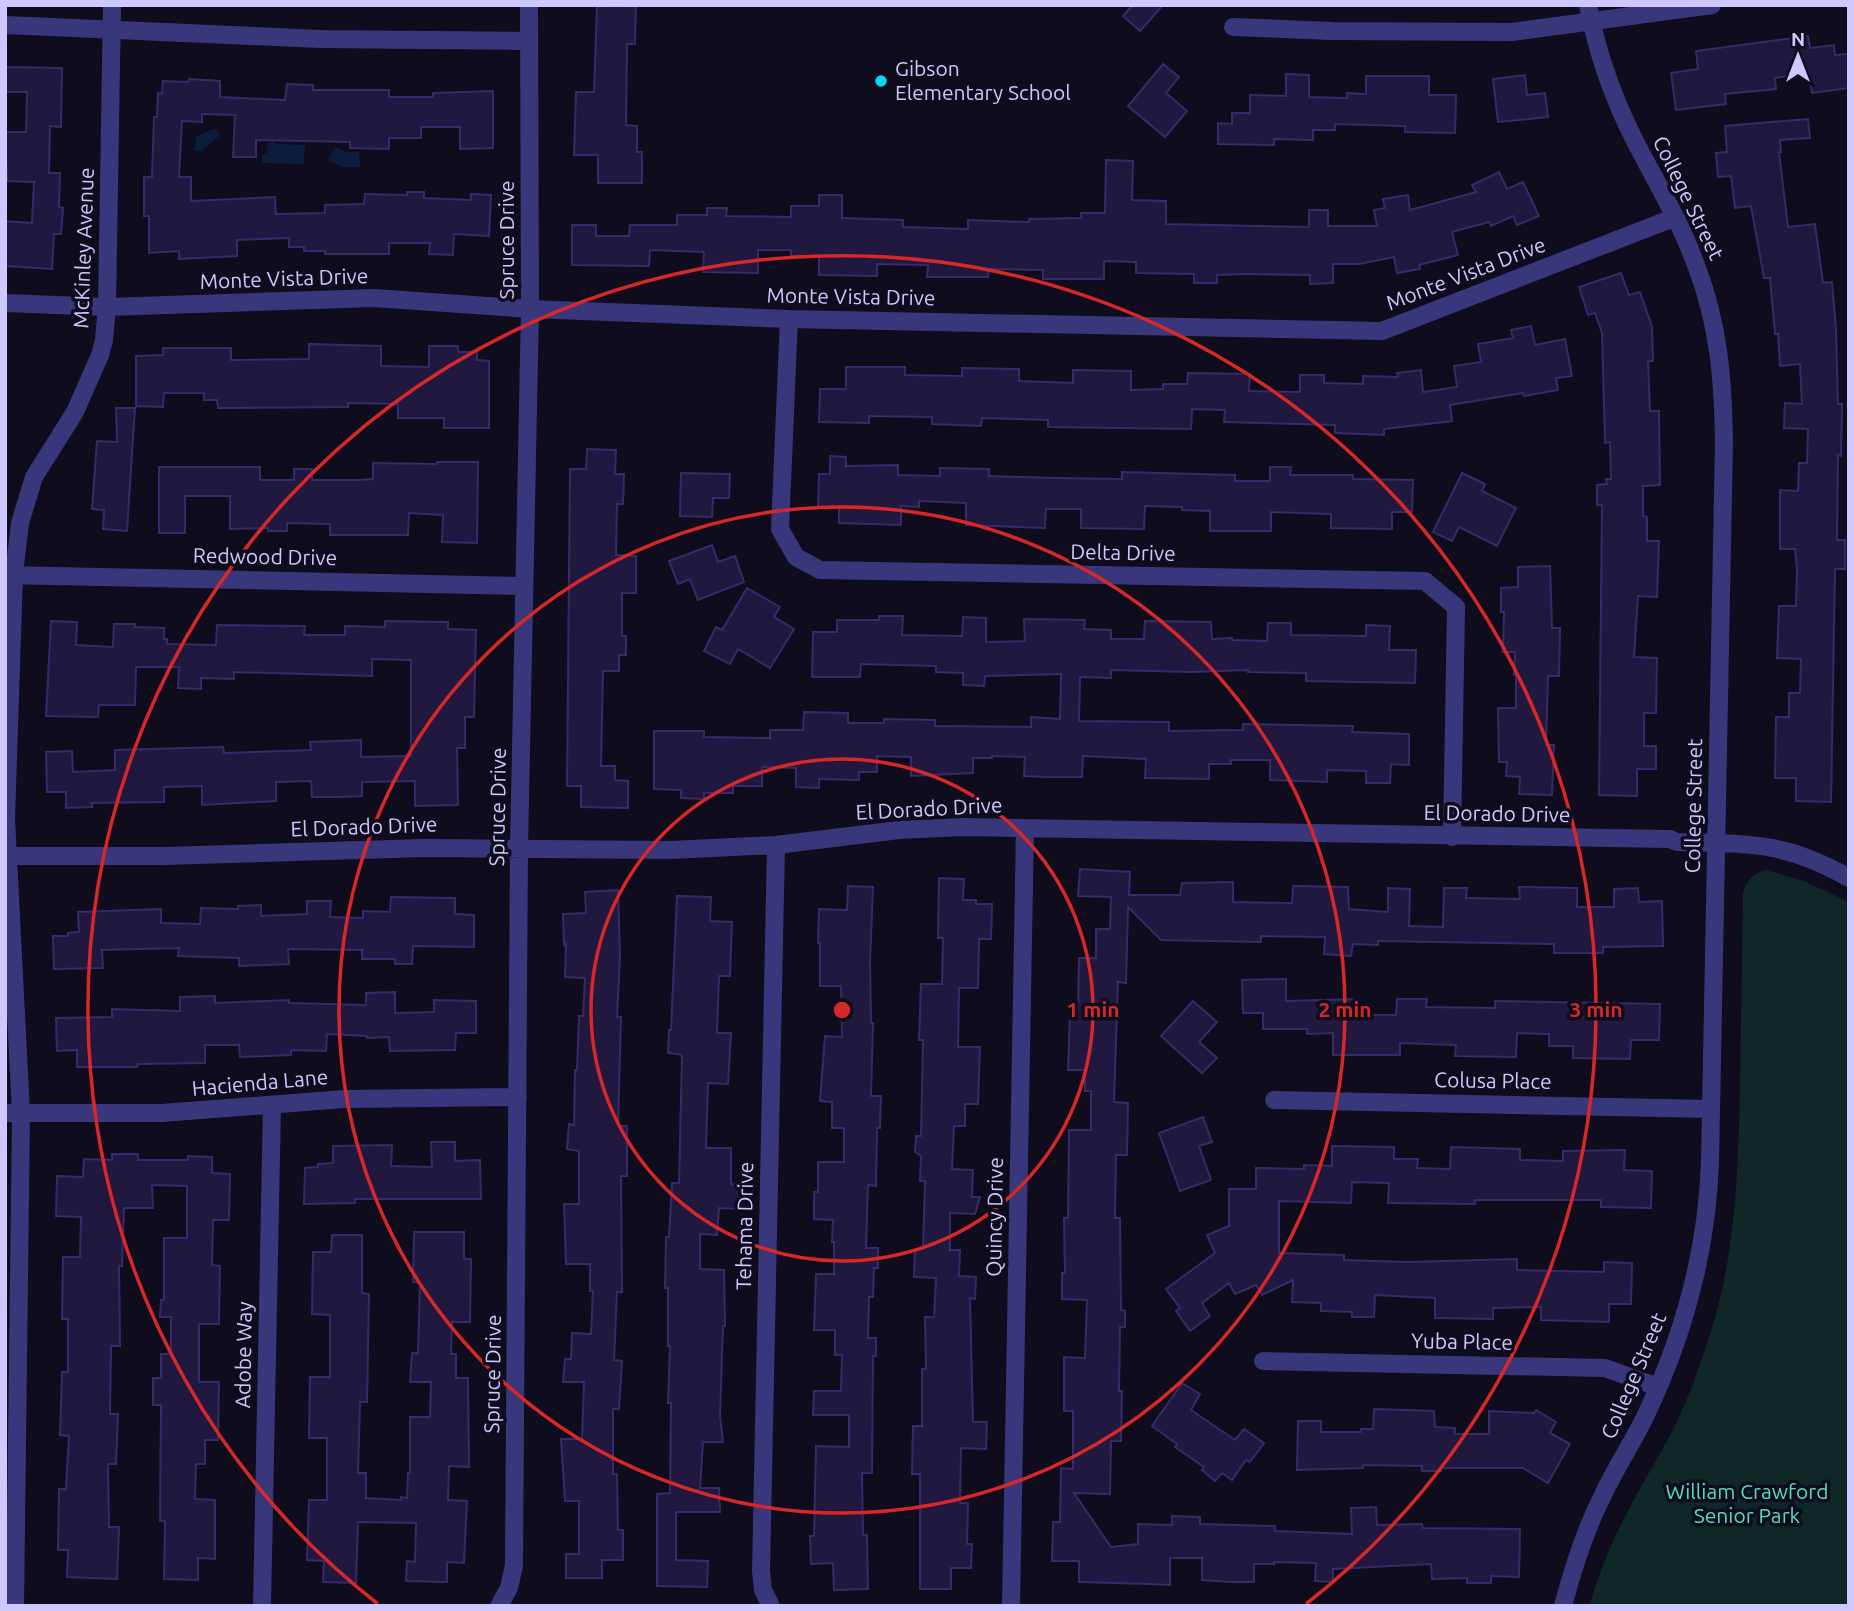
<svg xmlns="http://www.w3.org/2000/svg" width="1854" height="1611" font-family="Ubuntu,sans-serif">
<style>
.green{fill:#0f2726}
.water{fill:#0b1d3d}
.building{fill:#20183e;stroke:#372a6a;stroke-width:2}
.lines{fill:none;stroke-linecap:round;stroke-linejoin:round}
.minor{stroke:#39377c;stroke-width:18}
.ring{fill:none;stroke:#d62828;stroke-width:3.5}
.poi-dot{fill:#02d9f1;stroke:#0f0c1d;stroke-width:2.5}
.labels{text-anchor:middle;stroke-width:7;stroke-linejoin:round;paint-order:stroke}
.poi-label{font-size:21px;fill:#cfc8ff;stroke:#0f0c1d;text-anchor:start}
.street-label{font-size:21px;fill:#cfc8ff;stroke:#0f0c1d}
.park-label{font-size:21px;fill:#56ddbb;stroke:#0f0c1d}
.centre{fill:#d62828;stroke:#0f0c1d;stroke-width:3.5}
.ring-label{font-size:21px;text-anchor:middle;font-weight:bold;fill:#d62828;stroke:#0f0c1d;stroke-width:7;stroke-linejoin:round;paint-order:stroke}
</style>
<rect width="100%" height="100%" fill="#0f0c1d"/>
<path class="green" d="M1766,870L1804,881L1849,902V1606H1590C1605,1545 1638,1493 1668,1439C1684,1410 1696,1377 1706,1346C1736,1261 1738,1173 1740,1085C1741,1021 1742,957 1743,894C1746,881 1753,873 1766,870Z"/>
<path class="water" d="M212,129H216L219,136L202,151H195L196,137Z
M273,141L275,144L305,145L304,164L262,163V155L267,154V144Z
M336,147L345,152H359L360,167H341L327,159Z"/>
<path class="building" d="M597,5H636L635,44H627L626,125L637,126V152H642V183H598V155H574L576,92H594Z
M1133,5H1163L1140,31L1123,16Z
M1808,36L1810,48L1834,45L1835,55L1849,54V88L1812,93L1809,73L1775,78L1776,89L1725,94L1726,104L1676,110L1671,73L1698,69L1696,51Z
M1163,64L1179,77L1166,93L1187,111L1165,137L1128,106Z
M5,67L62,68L61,127L50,126L49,173H60L59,207L63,208L61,234H54L52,269L5,266V221L32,223L34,182L7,181L5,132H26L27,92H5Z
M1286,74L1309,75V97L1347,98V93L1366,94V76H1429V95H1456L1455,133L1405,132V126L1335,124V130H1313V140L1274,139V145L1218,144V123L1232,124V113H1250V95L1286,96Z
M1525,75L1527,95L1545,93L1548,117L1498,122L1493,79Z
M189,79L220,81V97L285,100L287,84L313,85V90H389V97H433V93L493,91V148L460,149V127H421V138H389V149L350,148V142L256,140V157H233L235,115L202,114V122L182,121L179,177H191V201L275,197L276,214L325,213V205L364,204L365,194L407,195V192H424V198L471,200V194L491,195L489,236L454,234L453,255L429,254L430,243H389V254H325V251H304V247H289V238L237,240V256L179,259V251L149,253V216H144V177H152L154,117H157L158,93L162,94L163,81L188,82Z
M1808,119L1810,138L1780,140L1781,152H1779L1788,227L1815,224L1823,283L1832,282L1836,329L1838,404H1842L1841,456L1838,455L1837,540H1845V569H1835L1831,802L1796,801V778H1775L1776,717H1789V693H1800L1801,659L1777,658L1779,606H1796L1797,570L1795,549H1780V490L1798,491L1799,463H1807L1808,429L1784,428L1785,403L1802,404L1800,364L1780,366L1778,334H1775L1770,278H1764L1751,206L1735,208L1731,176L1718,177L1716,153L1727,152L1725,126Z
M1106,160L1133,161L1132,200L1166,201V224L1309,227V210H1328V226H1377L1374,210L1385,208L1383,199L1408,195L1410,210L1476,192L1472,185L1499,172L1507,189L1523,182L1539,216L1517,225L1513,216L1491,226L1489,222L1452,232L1458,255L1419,265L1420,269L1397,273L1394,257L1359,264H1333V283L1310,284V275L1246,274L1217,275V283H1194V274L1136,273V262L1104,261V279H1043V270L989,269L988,277H927L928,265L877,264V276L819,275V257L791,256V250H758V273L703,272L704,252L650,250L649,266L572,265V225H596V236H629L630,225H677V215H707V208H727L726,216L791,217V206H819V195H842V218L903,220V227L968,229V220L1029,222V219L1081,218V213H1105Z
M1621,273L1629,295L1640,292L1652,327L1653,361H1648L1650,411H1659L1660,485L1643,486V516L1647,517V541H1659L1657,597L1638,596L1634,657L1657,658L1656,713H1644V746H1656V769H1637V796L1599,795L1602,505H1597V485L1607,484L1606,479H1611L1610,442L1605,443L1602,333L1595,313L1588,315L1579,287Z
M1531,326L1535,345L1565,339L1572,376L1556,378L1558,390L1524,396L1523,393L1450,405L1452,421L1384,429V435L1335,433V425L1224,422L1225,410L1192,409L1191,429L1048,427V420L982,418L981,426L932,424V417L869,416V423L819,422L820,389H846V367H905V375L962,376V368L1019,369V381L1073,383V370L1131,371V390L1163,389V384H1187L1188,373L1250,374L1249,391L1300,392V375H1324V383L1363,384V376L1398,377L1397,373L1421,370L1423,392L1457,387L1454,366L1481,362L1478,344L1513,338L1511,330Z
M309,344L381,346V366L429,367V346H458V352H477V360L489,361V428H444V418H398V404L348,403V407L218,408L217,400H204V393H164L163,407L136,406V356L163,355V348H231V360L309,359Z
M116,408H135L127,531L103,529L104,510L92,509L97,441L117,442Z
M587,449L616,450L615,474H624L623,504H617L616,555L636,556V593H622V636H626V655H619V671H603L601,766H615V780L628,781V808L581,807V786H567L570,469H586Z
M830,456L846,457V466L898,465V475L940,476V468L989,469V476L1055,478L1122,479V472L1235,475V481H1270V467H1291L1290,475H1353V479L1413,480L1412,512H1392V529L1331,528V514L1271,512V531H1210V511L1182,510V507L1145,506L1144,529L1081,528V509H1046L1045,528L966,525V503L919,501V507L901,506V525L839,523V507H818L819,474H830Z
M437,462H478L477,543L442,542L443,515L409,513L408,535H330V524L287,523V531H268V528L230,529V496H185V533H159V467H260V480H294V469H312V480H360L373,479V463L437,464Z
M681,473L730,474L729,498H713L712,517L680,516Z
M1462,473L1485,484L1482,491L1516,508L1497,546L1459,527L1452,541L1433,532Z
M712,545L718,562L735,556L744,582L698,600L690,579L678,584L669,561Z
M1550,566L1552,628H1560L1559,676H1548L1546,745H1554L1552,795L1519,794L1520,777L1506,776L1507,762H1499L1498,708H1516V675H1514L1515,652H1503L1504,612H1501V588L1518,587V567Z
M747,588L780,607L774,617L794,629L770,668L738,649L730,664L704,651L716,627L722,630Z
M879,616H903L902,635L962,636L963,617L986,618V642L1025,641L1024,619L1085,620L1084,629L1111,630V639H1144L1145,621L1211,622L1212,639L1232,638V640L1267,641L1268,623H1291V635L1366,636V625L1390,626L1389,650H1416L1415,683L1306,681V673L1248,672V670L1191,672L1111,670V678L1080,677L1079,721L1169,722V731L1243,730V724L1353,726L1352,732L1409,734V765L1391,764L1390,783H1366V771L1327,770V782L1270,780V760H1231V764H1209V779L1145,778L1146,759L1083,756L1082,777H1047L1024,776L1025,757L992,756V758H973V773L911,776V757L877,756V772H859V780L819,779V788L796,787V768L762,767V786H733V793H704V799L681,798V790L654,789V731H704V737L770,738V730H803L804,712L848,713V723H884V719L935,720V726L1031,727V717L1060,719L1061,674L985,676L984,686L963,685V673L936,672V666L861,664L860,677H812L813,632H837V620H879Z
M51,621L77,622L76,645L113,647L114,624H135V627L164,628V639H167V644L216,645L217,625L305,626L304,635H345V626L385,627V621L448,622V629L476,630L474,717H465V748H457L458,805L415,806V781L362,782V796L340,797H312L311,781L276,782V801L202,805V786L164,787V802L92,803V807L66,808V792H47L46,752L72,751L73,772L115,770V750L223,747L224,753L311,750L310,742L361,740V757L411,756V660L372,659V676L234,672V679L201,678V689L178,688L179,667H136L135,705H99L98,717L46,716Z
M1080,869L1130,872L1129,895H1180L1182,883L1233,882V902L1292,903L1293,886L1348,887L1349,909L1388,912V888L1410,889L1409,926L1443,927L1444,888H1467L1466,898L1520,899L1519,887L1577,888V907H1614V889L1638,888L1639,902L1662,901L1663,946L1603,947V953H1554V944L1378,941V945L1353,944L1351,956L1324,954L1325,937L1261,936V942L1161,940L1128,907L1126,983L1118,982L1114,1102L1128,1103L1127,1155H1116L1115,1218H1120L1121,1310L1125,1311V1327H1120L1119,1391H1122L1121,1441H1111L1110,1494L1074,1493L1111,1547L1138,1544V1524L1172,1525V1516L1200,1517V1524L1275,1526V1531L1352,1534L1351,1508L1376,1507L1377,1525L1422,1524L1423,1528L1520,1529L1519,1577L1491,1576V1583H1467V1578L1432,1579L1431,1564L1333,1569V1582L1315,1581L1316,1563L1274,1562V1564H1254V1582H1230L1202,1580V1558H1170V1585L1149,1584L1079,1582V1561H1052L1053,1522H1060L1061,1468L1073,1469V1411H1064V1357L1085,1358L1087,1300L1062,1299V1273H1065L1064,1218H1068L1069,1130H1091V1091H1085V1070H1068L1070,1010H1078L1079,958H1096V929H1110L1111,897L1078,896Z
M939,878L964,879L963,900H976V904H992L991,939H979L978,988H959L958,1047H980L978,1104H965V1126H954L952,1169L973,1170L972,1197H980L975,1214L950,1213V1250H960L959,1276L976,1277L975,1299L970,1298L973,1422H987L986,1449L961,1448L960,1503H968L967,1544H972L971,1568H951V1589H920V1474H912L913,1426H922V1369H926L925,1317H934L936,1278L914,1277L915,1249H923L925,1181H920L921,1156L915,1152L916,1136H921L923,1040H919L921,984H942L943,938H938Z
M848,886L873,887L870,961L871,1023H873L871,1096H881L880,1128H877L876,1186L868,1185L866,1248H878V1268H874L873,1297H869L868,1338H876V1356H873L872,1473H862L863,1535H867L868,1589L834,1590L833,1563L811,1564L810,1536H814L816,1446L849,1447V1415H813L814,1391H841L842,1355H835V1330H814L816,1274H834V1242H832L833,1220L814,1219V1192H818V1162H844V1128H832V1102L820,1101L825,1036L842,1037L841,986H820V943H818L819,909L847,910Z
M618,890L620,956L617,1017H621L618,1126H627V1176H621L622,1292H617L614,1360L622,1361L619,1409H613V1474H617L618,1530H623V1560H602V1578H566V1554H579V1501H565L561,1439H582L584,1382H563L565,1359H571L572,1333L591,1334L593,1291H590V1264H566L564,1204H579V1151L567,1149L569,1124L574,1125L575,1070H577L579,1016H583L585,978L565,977L566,944L564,945L563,914L586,913L585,892Z
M677,896L711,897L710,921L732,922L730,976H719L717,1033H731L728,1084L708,1083L706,1148H731V1184L743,1185L742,1209L719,1208L717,1235L700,1234V1269L724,1270L725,1326H723L720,1416L723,1442H703L700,1488H719L720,1512H676V1560L708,1561L707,1587L657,1586V1494L670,1493L671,1403H668L670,1346H668V1288H665L666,1237H669L672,1183H679L682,1057L679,1054L668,1053L669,1030H671Z
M391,897L455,898V914L474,915V947L413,946L412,964H395V959H362V950L288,949L289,964L239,966V958L178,956L179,948L102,950L103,968L54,969L53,936H68V933L79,932L78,912L161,909V923L200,924L201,908L238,909V906L261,905V916L307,914V901H331L330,917L363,918V911L390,912Z
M1286,979V1001L1356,999V1015H1396L1397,999H1427L1426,1007L1495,1008V1001L1660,1004L1659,1040H1631L1630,1059L1573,1058V1046H1549V1034L1517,1033L1516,1057L1455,1056L1456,1045L1400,1043V1055H1333V1033L1307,1034V1029H1263V1013H1243L1242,980Z
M395,992V1013L434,1012V1000L476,1001V1033H456L455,1050L390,1051L389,1037L367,1038V1036L327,1034L326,1051L291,1050V1055L240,1057L239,1045H205V1063L138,1064L137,1067H77V1050L57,1051L56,1018L112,1017V1009L180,1011V997L215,996V1003L289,1000V1003L366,1005V993Z
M1193,1001L1217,1022L1199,1042L1217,1058L1202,1073L1161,1036Z
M1203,1117L1212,1142L1199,1146L1211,1180L1180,1191L1159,1133Z
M431,1142H455V1161L480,1160L481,1199H355V1203L304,1204L305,1168L318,1167V1164L333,1163V1146L392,1145L391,1166L432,1167Z
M1332,1146L1394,1147V1159H1418L1417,1168L1450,1169L1451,1147L1520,1149V1160L1563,1161V1151L1625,1150L1624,1170L1652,1171L1651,1208L1601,1207V1200H1475V1204L1388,1203L1389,1183L1352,1182L1351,1203L1279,1201V1253L1344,1255V1260L1408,1262L1517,1259V1270L1604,1272V1262L1632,1263L1631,1304H1609V1322L1541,1320V1307L1493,1308V1319L1435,1318V1298L1375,1295L1374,1317H1352V1312L1321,1311V1303L1292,1302L1293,1280L1262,1295L1256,1285L1235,1294L1229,1283L1202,1303L1210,1316L1190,1331L1176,1311L1180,1308L1166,1289L1215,1253L1207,1235L1229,1226V1189H1256V1168L1304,1169V1165L1332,1166Z
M112,1154H138V1160H188V1156L212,1157V1173L230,1174L229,1220H213L212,1265L220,1266L219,1324H199V1382H219L218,1440H205V1464H196L195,1499L215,1500V1559L198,1558V1580L164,1579L165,1521H160L161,1405H153V1378H161V1354H171V1317H160L161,1300H164V1238H187V1186L152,1185L153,1208H124L122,1266H119L120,1346H111L110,1414H118L116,1464H108L109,1527H119L117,1579L67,1577L68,1550H58L59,1489H66L69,1436L60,1435L62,1372H68V1319H62L63,1257H80L81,1217L56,1216L57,1176L83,1177L84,1159L112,1160Z
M414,1232H464V1259H471L470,1322H452L451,1354H456V1378H468L469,1467L449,1466L448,1500L467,1501L464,1563L447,1562V1582L406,1581L407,1561L415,1562L416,1523L358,1522L356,1583L323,1582L324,1561L307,1560L309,1500H327V1438H309L310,1377H330V1315L312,1314L313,1252H331L332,1235H362V1293L369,1294L367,1402H360L358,1473H366V1498L401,1500V1497L407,1498L408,1473H410V1417H430L431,1382H410L412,1353H418L420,1283L413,1282Z
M1182,1383L1200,1394L1191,1410L1235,1440L1244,1429L1264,1443L1250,1462L1246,1460L1232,1480L1222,1473L1215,1481L1202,1470L1204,1467L1175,1447L1177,1444L1152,1426Z
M1374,1409L1434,1411L1435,1427L1455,1428V1434H1489V1411L1534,1413L1536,1410L1556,1422L1550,1433L1570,1444L1548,1483L1523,1468H1441V1471H1422V1466L1363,1465V1468L1297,1470L1298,1421H1321V1432H1361V1429H1373Z"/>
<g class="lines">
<path class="minor" d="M5,25L321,39L528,41
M1233,27L1331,31L1512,32L1712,5
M5,303L107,307L374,298L530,309L789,319L1382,331L1676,217
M789,319L780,529L796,557L820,570L1425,581L1456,607L1452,837
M5,575L524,586
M5,856H162L424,848L670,850L776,845L899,830L963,827L1670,839L1677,842C1748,844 1785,841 1849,878
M1274,1100L1711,1109
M5,1113H162L344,1099L518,1097
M1263,1361L1605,1368L1658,1387
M15,1606L21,1113L6,819L14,574L20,523L34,477L75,412L100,355L104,340L107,307L112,5
M262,1606L272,1105
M499,1606L509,1588L514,1565L519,848L530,309L529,5
M771,1606L763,1590L761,1571L776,845
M1011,1606L1025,828
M1563,1606C1573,1568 1585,1530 1603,1495C1615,1469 1631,1445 1644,1419C1683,1338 1707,1252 1710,1162L1724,442C1723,379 1719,325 1696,265C1680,221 1656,182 1635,141C1613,98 1597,52 1588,5"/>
</g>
<g class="ring">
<circle cx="842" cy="1010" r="251"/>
<circle cx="842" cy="1010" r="503"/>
<path d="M378 1604A754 754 0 1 1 1306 1604"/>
</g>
<circle class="poi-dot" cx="881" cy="81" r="7"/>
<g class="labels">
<g class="poi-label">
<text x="895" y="76">Gibson<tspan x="895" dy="24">Elementary School</tspan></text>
</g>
<g class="street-label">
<text transform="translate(1688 198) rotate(64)" y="7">College Street</text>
<text transform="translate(507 240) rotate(-90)" y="7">Spruce Drive</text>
<text transform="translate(84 248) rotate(-88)" y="7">McKinley Avenue</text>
<text transform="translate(1466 274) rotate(-21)" y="7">Monte Vista Drive</text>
<text transform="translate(284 279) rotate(-2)" y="7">Monte Vista Drive</text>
<text transform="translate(851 297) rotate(1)" y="7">Monte Vista Drive</text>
<text transform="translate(1123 553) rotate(1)" y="7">Delta Drive</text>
<text transform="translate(265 557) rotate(1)" y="7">Redwood Drive</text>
<text transform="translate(1694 806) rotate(-89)" y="7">College Street</text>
<text transform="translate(498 807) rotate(-89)" y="7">Spruce Drive</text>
<text transform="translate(929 809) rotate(-3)" y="7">El Dorado Drive</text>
<text transform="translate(1497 814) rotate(1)" y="7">El Dorado Drive</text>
<text transform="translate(364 827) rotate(-2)" y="7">El Dorado Drive</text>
<text transform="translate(1493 1081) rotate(1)" y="7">Colusa Place</text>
<text transform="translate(260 1083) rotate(-5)" y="7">Hacienda Lane</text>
<text transform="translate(995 1217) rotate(-89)" y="7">Quincy Drive</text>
<text transform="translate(745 1226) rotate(-89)" y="7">Tehama Drive</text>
<text transform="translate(1462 1342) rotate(1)" y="7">Yuba Place</text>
<text transform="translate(244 1355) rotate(-89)" y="7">Adobe Way</text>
<text transform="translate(493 1374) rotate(-89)" y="7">Spruce Drive</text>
<text transform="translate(1634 1376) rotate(-67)" y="7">College Street</text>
</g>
<g class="park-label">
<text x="1747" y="1499">William Crawford<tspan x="1747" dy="24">Senior Park</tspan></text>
</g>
</g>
<circle cx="842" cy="1010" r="10" class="centre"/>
<g class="ring-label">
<text x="1093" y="1017">1 min</text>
<text x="1345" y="1017">2 min</text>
<text x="1596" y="1017">3 min</text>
</g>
<rect width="1854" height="1611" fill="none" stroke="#cfc8ff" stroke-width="14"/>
<g transform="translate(1798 56)" stroke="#0f0c1d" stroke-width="5" paint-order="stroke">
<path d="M0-5L12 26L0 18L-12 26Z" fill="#cfc8ff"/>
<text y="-10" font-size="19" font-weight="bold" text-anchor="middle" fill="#cfc8ff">N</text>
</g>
</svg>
